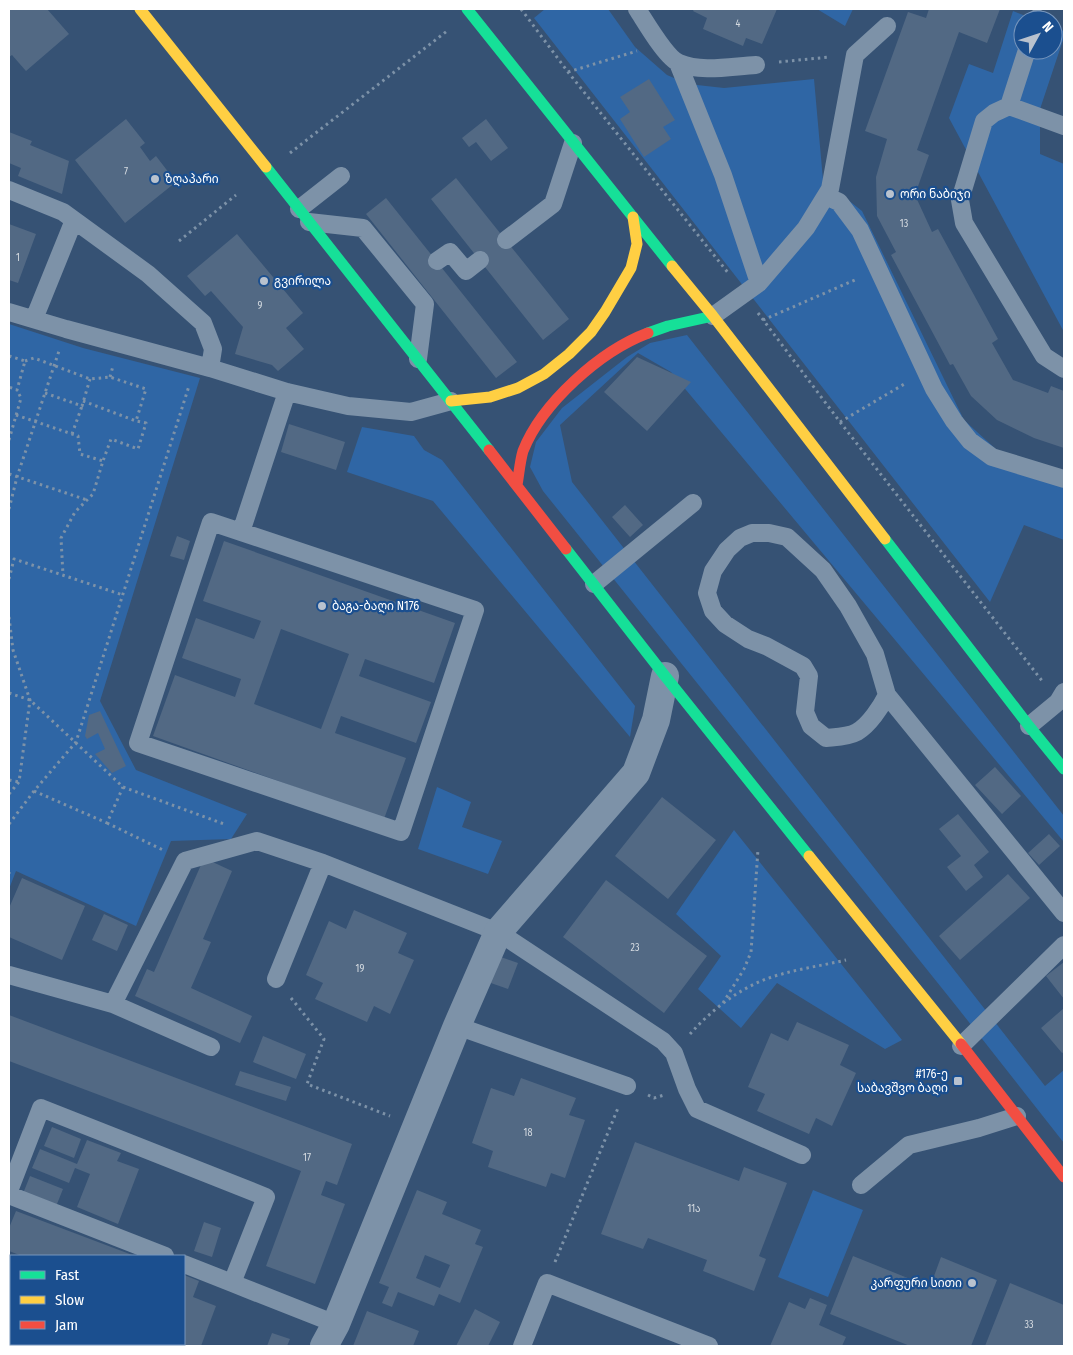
<svg xmlns="http://www.w3.org/2000/svg" width="1073" height="1355" font-family="'Fira Sans Condensed','Noto Sans Georgian',sans-serif">
<style>
.green{fill:#2f66a5}
.building{fill:#526984;fill-rule:evenodd}
.lines{fill:none;stroke-linecap:round;stroke-linejoin:round}
.path{stroke:#7d92a8;stroke-width:3;stroke-dasharray:2.5 4;stroke-linecap:butt}
.lane{stroke:#7d92a8;stroke-width:18}
.street{stroke:#7d92a8;stroke-width:28}
.fast{stroke:#16e098;stroke-width:11}
.slow{stroke:#ffcf43;stroke-width:11}
.jam{stroke:#f24e42;stroke-width:11}
.poi-dot{fill:#b9c2ce;stroke:#1b4f8f;stroke-width:2}
.labels{text-anchor:middle;stroke-width:4.5;stroke-linejoin:round;paint-order:stroke}
.number-label{font-size:10px;fill:#d4dae0}
.poi-label{font-size:12px;fill:#fff;stroke:#1b4f8f;text-anchor:start}
</style>
<rect width="100%" height="100%" fill="#365274"/>
<path class="green" d="M545,9H608L635,47L667,75L688,84L724,88L814,79L823,180L862,211L964,420L999,452L1064,472V540L1024,525L990,602L534,18Z
M817,9H853L845,26Z
M1013,11L1036,20H1023V50H1053V27L1064,31V37L1040,109V154L1064,164V332L949,118L969,64L993,73Z
M9,324L83,348L200,378L100,701L136,770L247,814L231,839L171,841L136,926L16,871L9,889Z
M687,335L1064,816V842L671,372L638,353L560,425L572,482L1045,1086L1064,1070V1143L957,1007L543,491L530,467L536,442L562,408L627,357L650,343Z
M362,427L414,436L424,450L442,460L635,706L630,737L433,501L347,472Z
M437,787L471,802L462,827L502,841L488,874L418,849Z
M734,830L902,1040L885,1049L777,983L741,1028L698,989L721,956L676,914Z
M813,1190L863,1210L828,1297L778,1277Z"/>
<path class="building" d="M9,9H47L69,34L26,71L12,55L9,57Z
M694,9H777L762,44L746,38L743,46L703,29L707,18L693,11Z
M929,9H1000L987,43L959,32L917,150L929,155L915,195L932,232L938,229L998,339L992,343L1013,380L1048,393L1051,386L1064,391V448L1034,438L997,420L971,396L953,364L950,365L891,255L896,252L877,216L876,177L887,139L865,131L908,12L926,18Z
M649,79L675,120L663,127L671,139L644,157L620,119L630,112L620,97Z
M126,119L145,143L140,147L150,161L156,156L176,182L125,223L75,160Z
M486,119L508,148L491,161L476,142L469,147L462,138Z
M9,132L32,141L30,145L69,161L62,194L18,176L21,168L9,163Z
M456,178L569,319L543,340L431,199Z
M386,198L517,362L496,378L366,214Z
M9,224L36,234L18,283L9,280Z
M237,234L303,313L286,328L304,349L278,371L272,365L235,354L243,327L211,291L205,296L187,276Z
M637,357L691,382L647,431L604,392Z
M289,424L345,442L336,470L281,452Z
M625,505L643,525L630,537L612,517Z
M177,536L190,541L184,560L170,556Z
M224,541L455,623L434,683L365,659L359,676L431,702L416,743L341,716L335,733L406,758L384,819L153,736L175,675L235,697L241,679L182,658L196,618L254,639L261,621L203,601ZM281,629L349,654L321,729L254,704Z
M100,711L126,766L112,773L95,754L105,749L98,733L87,739L85,736L89,715Z
M995,767L1021,796L1002,814L975,785Z
M662,797L716,840L668,899L615,856Z
M958,814L989,852L974,865L983,877L966,891L947,867L961,856L939,829Z
M1049,834L1060,846L1039,865L1028,853Z
M204,858L232,871L203,939L211,942L191,988L252,1016L240,1043L135,996L147,969L154,972Z
M1008,874L1030,898L960,960L939,936Z
M22,878L85,906L62,960L9,937V908Z
M606,880L707,956L664,1013L563,937Z
M354,910L407,933L398,953L414,960L390,1014L374,1006L367,1022L315,999L323,983L306,975L329,921L346,929Z
M104,914L128,925L117,951L92,940Z
M498,956L518,963L508,989L488,982Z
M1064,962V999L1046,976Z
M1064,1008V1052L1062,1053L1041,1028Z
M9,1015L352,1144L337,1185L326,1181L321,1195L345,1204L315,1284L266,1266L301,1171L9,1061Z
M797,1022L849,1045L840,1065L856,1073L832,1126L816,1118L809,1134L757,1111L765,1094L748,1087L771,1033L788,1041Z
M263,1036L306,1054L296,1079L253,1062Z
M240,1071L291,1087L286,1101L235,1085Z
M521,1078L576,1098L569,1115L585,1120L565,1178L551,1173L546,1187L488,1167L493,1151L472,1143L491,1088L514,1096Z
M52,1127L81,1139L74,1158L44,1146Z
M87,1140L121,1153L117,1161L139,1169L118,1224L77,1207L90,1174L75,1168L69,1183L32,1168L40,1149L77,1164Z
M635,1142L739,1181L744,1167L787,1183L759,1256L766,1259L754,1291L703,1271L707,1260L648,1238L643,1249L601,1234Z
M30,1176L63,1189L55,1209L22,1196Z
M417,1190L447,1202L442,1214L481,1230L475,1244L483,1247L460,1303L439,1294L434,1306L398,1292L392,1307L382,1303L389,1287L379,1283ZM425,1255L450,1265L440,1288L416,1278Z
M16,1211L135,1256H22L9,1251V1228Z
M204,1222L221,1228L212,1257L194,1251Z
M853,1256L930,1287L941,1257L997,1280L971,1346H910L830,1314Z
M184,1275L199,1281L193,1297L216,1306L201,1346H176L170,1344H184Z
M1010,1283L1064,1305L1063,1346H985Z
M810,1298L827,1305L819,1325L846,1337L842,1346H770L789,1302L805,1309Z
M475,1309L500,1322L488,1346H456Z
M367,1311L419,1331L413,1346H353Z
M11,1331V1344H108L114,1346H9V1337Z
M272,1333L290,1339L287,1346H267Z"/>
<g class="lines">
<path class="path" d="M521,9L568,72L729,274
M779,62L830,57
M568,72L637,51
M290,153L447,31
M179,241L236,195
M758,313L840,422L1043,682
M763,320L857,279
M9,356L25,361L17,390L9,387
M25,361L34,358L90,379L110,377L146,389L136,421L146,423L138,449L111,439L103,461
M110,377L113,366
M45,393L82,406L90,379
M83,401L136,421
M16,415L78,436L80,454L103,461L93,494L75,512L61,538L63,575
M840,422L906,383
M72,434L82,406
M9,440L21,398L17,390
M9,474L87,500
M9,509L17,477L59,351
M9,579L14,559L123,595
M9,617L13,650L30,700L19,782L9,794
M9,693L30,700L123,787L224,824
M9,780L19,782
M34,791L107,823L123,787
M107,823L165,851
M9,824L34,791L76,742L189,386
M9,873L10,874
M291,998L324,1039L307,1084L390,1116
M723,1003L744,969L751,952L758,849
M690,1034C714,1007 746,983 782,974C803,968 825,965 846,960
M648,1095L654,1098L664,1095
M555,1262L618,1108"/>
<path class="lane" d="M637,9C645,21 666,58 679,63C701,73 733,66 756,65
M1037,20V18
M678,63L723,175L759,283
M1009,106L1027,50
M1064,126L1009,106L994,113L984,121L960,200L964,223L1044,356L1064,369
M9,190L63,212L148,274L203,323L213,349L210,368
M826,196L839,202L860,230L934,389L954,421L970,441L992,457L1064,479
M299,209L341,176
M309,222L363,228L425,304L418,359
M506,240L553,204L573,143
M437,261L450,252L466,271L480,260
M9,312L66,329L210,368L287,392L348,406L411,412L451,401
M713,316L759,283L806,228L830,189L855,55L887,26
M34,319L74,220
M211,522L475,610L401,832L138,743Z
M241,532L287,392
M594,584L693,503
M887,695C881,707 869,725 857,732C848,737 836,737 826,738L811,726L805,712L809,676L803,666L766,646L748,639L725,624L713,611L707,593L713,571L727,550L740,538L752,533H769L787,537L823,570L848,606L875,654L887,695L1064,913
M1029,726L1058,702L1064,692
M9,975L113,1004L185,861L257,841L323,863L498,932L663,1041L674,1053L687,1089L697,1109L802,1155
M276,979L323,863
M113,1004L211,1047
M457,1026L627,1086
M961,1046L1064,945
M861,1185L909,1145L979,1128L1017,1116
M9,1191L41,1108L266,1197L232,1283L336,1324
M9,1195L165,1256
M184,1264L232,1283
M9,1295L11,1296
M132,1344L138,1346
M522,1346L547,1283L709,1346"/>
<path class="street" d="M324,1346L336,1324L457,1026L498,932L636,773L656,720L665,676"/>
<path class="fast" d="M467,9L672,266
M266,167L489,450
M648,333L668,326L713,316
M885,539L1029,726L1064,769
M566,549L665,676L809,856"/>
<path class="slow" d="M140,9L266,167
M672,266L713,316L885,539
M451,401L490,397L518,388L544,374L569,354L591,332L605,312L631,268L637,244L633,217
M809,856L961,1044"/>
<path class="jam" d="M489,450L566,549
M517,485C519,474 520,461 523,451C542,403 600,351 648,333
M961,1044L1064,1177"/>
</g>
<g class="poi-dot">
<circle cx="155" cy="179" r="5"/>
<circle cx="890" cy="194" r="5"/>
<circle cx="264" cy="281" r="5"/>
<circle cx="322" cy="606" r="5"/>
<rect x="953" y="1076" width="10" height="10" rx="2.5"/>
<circle cx="972" cy="1283" r="5"/>
</g>
<g class="labels">
<g class="number-label">
<text x="738" y="27">4</text>
<text x="126" y="175">7</text>
<text x="904" y="227">13</text>
<text x="18" y="261">1</text>
<text x="260" y="309">9</text>
<text x="635" y="951">23</text>
<text x="360" y="972">19</text>
<text x="528" y="1136">18</text>
<text x="307" y="1161">17</text>
<text x="694" y="1212">11ა</text>
<text x="1029" y="1328">33</text>
</g>
<g class="poi-label">
<text x="165" y="183">ზღაპარი</text>
<text x="900" y="198">ორი ნაბიჯი</text>
<text x="274" y="285">გვირილა</text>
<text x="332" y="610">ბაგა-ბაღი N176</text>
<text x="948" y="1078" text-anchor="end">#176-ე<tspan x="948" dy="14">საბავშვო ბაღი</tspan></text>
<text x="962" y="1287" text-anchor="end">კარფური სითი</text>
</g>
</g>
<rect width="1073" height="1355" fill="none" stroke="#ffffff" stroke-width="20"/>
<rect x="10" y="1255" width="175" height="90" fill="#1b4f8f" stroke="#7695bc"/>
<rect x="20" y="1271" width="25" height="8" fill="#16e098" stroke="#7695bc"/>
<text x="55" y="1280" font-size="15" fill="#ffffff">Fast</text>
<rect x="20" y="1296" width="25" height="8" fill="#ffcf43" stroke="#7695bc"/>
<text x="55" y="1305" font-size="15" fill="#ffffff">Slow</text>
<rect x="20" y="1321" width="25" height="8" fill="#f24e42" stroke="#7695bc"/>
<text x="55" y="1330" font-size="15" fill="#ffffff">Jam</text>
<g transform="translate(1038 35) rotate(50)"><circle r="24" fill="#1b4f8f" stroke="#7695bc"/>
<path d="M0-4L9 19L0 12L-9 19Z" fill="#b9c2ce"/>
<text y="-8" font-size="14" font-weight="bold" text-anchor="middle" fill="#ffffff">N</text>
</g>
</svg>
